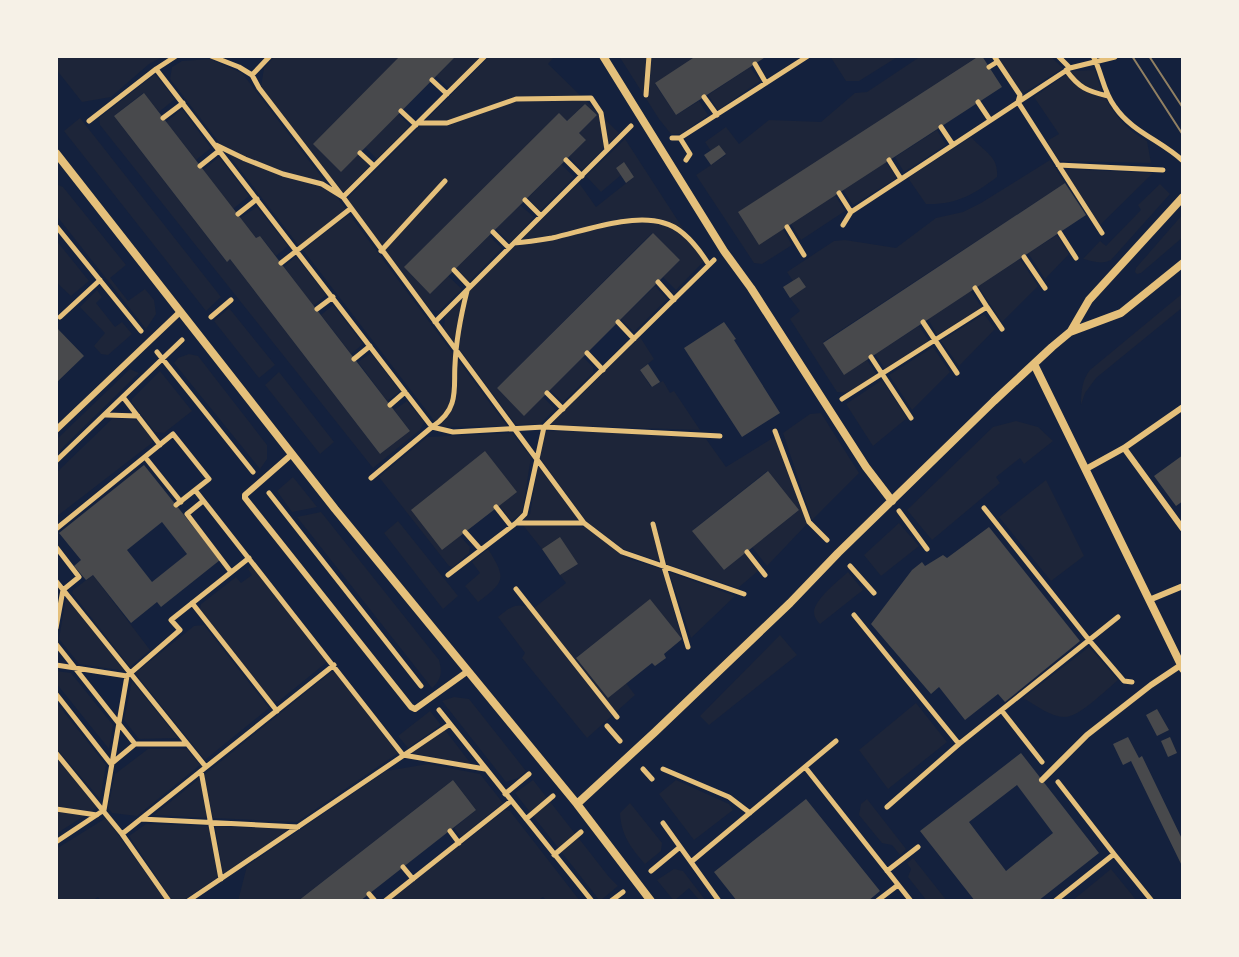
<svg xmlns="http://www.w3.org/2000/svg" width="1239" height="957" font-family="Bitter,serif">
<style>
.green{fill:#1d2539}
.building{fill:#48494c;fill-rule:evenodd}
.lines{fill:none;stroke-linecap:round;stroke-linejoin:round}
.path{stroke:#e5c07b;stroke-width:5}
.service{stroke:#e5c07b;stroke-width:6}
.minor{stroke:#e5c07b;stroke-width:8}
.tram{stroke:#918062;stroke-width:2}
</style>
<rect width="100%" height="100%" fill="#14213d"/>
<path class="green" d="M56,56H164L149,64L111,97L82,102L56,69Z
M275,56H400L358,154L370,166L343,193L261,87L264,68Z
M456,56H481L449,88L436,76Z
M490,56H555L548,64L619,133L582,170L569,157L585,141L579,133L597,115L585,104L567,121L559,114L430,294L448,276L462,289L439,311L430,310L347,199Z
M619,56H696L655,84L676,115L699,101L708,115L681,134H671L659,119Z
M830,56H899L859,81H846Z
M921,56H979L739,212L783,229L792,245L762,264L754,263L696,175L726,155L719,145L711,151L705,142L726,127L739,144L769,120L821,122L855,93L867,92Z
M997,56H1050L1063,68L1022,94Z
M210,59L242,73L346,209L299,246L170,79L172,67L182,61Z
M750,67L760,81L718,110L708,95Z
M1095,70C1103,100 1119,126 1147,141L1151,163L1059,161L1047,141L1059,134L1034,97L1071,71Z
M155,74L175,99L159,112L143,93L114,116L226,261L230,259L380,454L410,431L394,410L407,401L424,422L420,430L373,468L100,125L99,118Z
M182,109L211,148L196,160L166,122Z
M398,114L410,126L377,159L365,147Z
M80,118L221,297L206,311L64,131Z
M937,130L946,145L904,172L895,157Z
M971,137C984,152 999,156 997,177C973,195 956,205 926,204L908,178Z
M625,139L704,261L676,290L663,277L680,260L652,233L497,388L524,415L543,397L555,409L540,424L516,425L444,329L445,314L579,183L596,207L634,177L623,163L616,168L621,175L601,192L586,176Z
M219,157L249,196L233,209L203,170Z
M1050,160L1065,183L823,342L843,374L867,360L877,375L848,393L837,392L790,319L800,311L790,298L806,287L799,277L793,281L787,272L834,241L845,240L896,248L936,218L963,212L981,203Z
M886,162L897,178L853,205L843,190Z
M561,164L574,177L540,211L528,198Z
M1063,169L1153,173L1100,225Z
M56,184L63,187L126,265L110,278L128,301L145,289L154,300L156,314L146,329L56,215Z
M1160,184L1170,194L1111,260C1102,265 1092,261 1083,259L1100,241L1106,246L1141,210L1138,205Z
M835,195L845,211L801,240L791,224Z
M520,205L534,217L510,243L496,229Z
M257,207L288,246L276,256L260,236L256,238L240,218Z
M349,214L507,426L439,427L303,250Z
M1183,214V237L1141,273L1137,274L1135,272L1136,268Z
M1057,235L1069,254L1045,279L1028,253Z
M489,236L502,248L469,282L456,268Z
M56,240L89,281L71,296L56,282Z
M296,256L326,295L313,306L284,267Z
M1020,259L1038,286L1002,322L978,286Z
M655,286L667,299L634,332L621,319Z
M97,290L102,297L96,303L115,327L122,322L132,334L108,355L101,354L94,346L105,333L80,307Z
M971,291L982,308L937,335L928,319Z
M1183,293V307L1096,378L1085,393L1081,405C1081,392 1082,380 1090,370Z
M333,305L363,344L351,354L321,315Z
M229,308L275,365L259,378L214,321Z
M984,314L995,329L959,366L941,341Z
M919,326L929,341L885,369L875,354Z
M640,337L654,359L640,370L651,387L663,381L670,393L674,391L700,430L550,425Z
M933,347L950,372L912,410L889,375Z
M371,353L400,391L387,401L358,362Z
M189,354L198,356L267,445V459L260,469L174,363L178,358Z
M583,357L593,367V373L563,402L550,390Z
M130,369L139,373L56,454V440Z
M160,371L192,411L164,433L155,432L132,403V399Z
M279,372L334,442L320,454L265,385Z
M882,380L907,418L873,446L846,404Z
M821,413L859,473L812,520L783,433L810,414Z
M113,418L138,420L152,438V443L56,517V473Z
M1016,421L1038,427L1053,441L1024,464L1020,458L996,477L1000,483L932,540L907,510L993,427Z
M545,431L613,432L706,439L726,467L776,436L807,524L767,566L752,547L799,510L767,471L693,530L724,570L745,553L758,571L738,588L666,564L655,524L661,562L623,549L586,521L539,457Z
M512,433L531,457L522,513L511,521L499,505L460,536L470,547L469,553L453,567L449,566L379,477L427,437Z
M538,466L579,520L522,521L530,514Z
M293,477L317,507L292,512L277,491Z
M1046,480L1084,556L1051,581L999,517Z
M321,512L439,660C442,672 442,679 432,688L297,517Z
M398,521L458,596L443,609L384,533Z
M899,523L919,546L881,576L864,555Z
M522,524L585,527L629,559L662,569L682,639L650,600L577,657L626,683L635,695L587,738L522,658L525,653L498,617C513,605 515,603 534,608L566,583L560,575L578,564L542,549Z
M488,549C506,578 506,581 478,602L465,586L480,573L472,562Z
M251,565L327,662L279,701L272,702L200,609L201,604L236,577L241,583L252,575L248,569Z
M669,572L735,596L691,638Z
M848,572L863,590L820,624C817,621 814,617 814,612C814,600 839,580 848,572Z
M93,575L150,650L130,667L72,593L73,590Z
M66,597L125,671L79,664L59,639Z
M204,625L269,708L205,760L135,673L194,626Z
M780,635L797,655L709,725L700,716Z
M1089,647L1118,680C1106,690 1079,717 1065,717C1050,717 1036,705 1023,698Z
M56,671L71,673L113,725L109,749L56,683Z
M331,672L336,673L398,753L297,822L213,818L204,775Z
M132,681L178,738L139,739L124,720Z
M454,697L469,699L526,771L518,778L506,782L442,701Z
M56,702L106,765L100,799L56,748Z
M916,703L947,742L888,789L859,750Z
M430,711L441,725L408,748L398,736Z
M445,730L472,765L411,753Z
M148,749H187L200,765L137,816L112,813L108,808L115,774Z
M56,758L98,807L56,834Z
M428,764L480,774L503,803L461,837L454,828L476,810L453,780L298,901H238L247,866L386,771Z
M200,778L208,818L154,815Z
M533,780L609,877L618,886L600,901L515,793Z
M676,780L729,804L733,810L694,840L659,794Z
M867,799L906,849L900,855L892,845L882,843L859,815L861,804Z
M630,803L662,843L661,851L645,864C631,848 621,835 620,813Z
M505,810L510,811L580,901H547L543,897L537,901H389Z
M106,818L166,901H101L98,897L92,901H56V849Z
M146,824L209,826L219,877L182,901L172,900L129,836Z
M215,826L290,829L223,874Z
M913,858L947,901H927L908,877L911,869L907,863Z
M674,869L683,871L706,901H700L689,888L674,901L657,880Z
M1111,869L1137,901H1072Z"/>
<path class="building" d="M400,56H456L341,172L313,144Z
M696,56H767L676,115L655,83Z
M979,56H982L1002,87L759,245L738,212Z
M144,93L256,238L260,236L410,431L380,454L230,259L227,262L114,116Z
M585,104L597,115L579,133L586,140L430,294L404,267L559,113L567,121Z
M719,145L726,154L711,165L704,155Z
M624,162L634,177L626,183L616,168Z
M1065,183L1086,215L844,375L823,343Z
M653,233L680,260L524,416L497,388Z
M799,277L806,287L790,298L783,287Z
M724,322L736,339L734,340L780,413L742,437L684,348Z
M56,327L84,356L56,383Z
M648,364L660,382L652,387L640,370Z
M485,451L517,492L442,550L411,510Z
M1183,455V501L1176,506L1154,476Z
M144,465L220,560L161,607L157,602L131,623L93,575L86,580L74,566L81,560L59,533ZM162,522L187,554L152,582L127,550Z
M768,471L799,510L724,570L692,531Z
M989,527L1080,641L1005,702L998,694L965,720L939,687L931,694L871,624L912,570L922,562L925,566L943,555L947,558Z
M560,537L578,564L560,575L542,549Z
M650,599L682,639L664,654L666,658L655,666L652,663L608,698L576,658Z
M1157,709L1169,730L1157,736L1146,715Z
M1128,737L1139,758L1142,756L1183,841V868L1131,761L1123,765L1113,744Z
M1170,737L1177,753L1168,757L1161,741Z
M1021,753L1099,853L1038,901H975L920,831ZM1017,785L1053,833L1006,871L969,822Z
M453,780L476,810L360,901H298Z
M806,799L880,891L868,901H737L714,872Z"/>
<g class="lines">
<path class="path" d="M211,56L239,67L252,75L259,88L343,197L584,523L622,552L744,594
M994,56L1020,95L1018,102L1102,233
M1058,56L1070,68L1115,57
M1093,56C1102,72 1103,92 1115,107C1132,132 1162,141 1183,161
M755,64L766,83
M989,67L997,62
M156,69L432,427C441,421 449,413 452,403C456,391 454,378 455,365C456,340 461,315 467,291
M1066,70C1079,88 1087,91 1108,96
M252,75L270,56
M432,80L447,94
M646,95L649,56
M704,97L717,115
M978,102L990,120
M401,111L416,125
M163,118L183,103
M89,121L156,69L176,56
M418,123H447L516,99L591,98L601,113L607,150
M941,127L953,145
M672,138H680L690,154L686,160
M680,138L808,56
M216,145L245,159L283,174L322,184L343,197L485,56
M360,153L374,166
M566,160L582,176
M889,160L901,179
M1058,165L1163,170
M200,166L220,150
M839,193L851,212
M525,200L541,216
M238,214L257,199
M843,225L851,212L1070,68
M56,226L141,331
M787,227L804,255
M493,232L509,248
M1060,233L1076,258
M514,243C527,242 540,240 552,238C584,231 632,213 664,223C684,228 699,249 709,265
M381,251L445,181
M1024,257L1045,288
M281,263L350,209
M454,270L470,287
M658,282L674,300
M975,288L987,307
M317,309L333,297
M60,317L100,280
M211,317L231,300
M435,322L631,126
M618,322L634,339
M923,322L957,373
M157,352L253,472
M587,353L603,370
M871,357L911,418
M354,359L370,346
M547,393L563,409
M123,397L160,445
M842,399L987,307L1002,329
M390,405L405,392
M106,415L138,416
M775,431L809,522L827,540
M145,457L181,502
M56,461L182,340
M371,478L432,427L453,432L544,427L714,260
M195,490L403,755L485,769
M269,493L421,686
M203,501L187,514L231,572
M496,507L511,526
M984,508L1089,640L1124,681L1132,682
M899,511L927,549
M516,523L525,514L544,427L720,436
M653,524L664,567L688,647
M56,529L173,434L209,479L176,505
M465,532L481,550
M56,547L79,577L63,590L56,628
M747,552L765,575
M850,566L874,593
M448,575L516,523H584
M56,581L206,767
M516,589L617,717
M192,603L277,711
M854,615L959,744L1118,617
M56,644L135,744H187
M56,665L127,676L180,630L171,620L249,558
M56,694L111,764L135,744
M439,710L592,901
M1002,711L1042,762
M607,726L620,741
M56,753L122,834L169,901
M805,767L911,901
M643,769L652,779
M663,769L729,797L750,813
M201,771L221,879
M1058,782L1114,854
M505,794L529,774
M887,807L959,744
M56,809L97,815
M141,819L298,827
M526,819L553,796
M663,823L691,862L836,741
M450,831L459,843
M122,834L334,665
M56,842L104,810L127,676
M554,855L581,832
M691,862L719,901
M403,867L413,879
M651,871L680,847
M887,871L918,847
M369,894L375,901
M188,901L450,724
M385,901L511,801
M611,901L623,892
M877,901L898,885
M1055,901L1114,854L1152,901"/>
<path class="service" d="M56,430L180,312
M1124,448L1183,529
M292,454L245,495V498L411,707L415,709L468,671
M1086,469L1124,448L1183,407
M1149,600L1183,586
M1042,780L1087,735L1151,685L1181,665"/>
<path class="minor" d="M603,56L724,251L751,288L866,467L892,501
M56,153L335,509L577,804L651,901
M1071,331L1089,300L1183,197
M1034,364L1183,669
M577,804L655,732L790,603L838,553L994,401L1052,347L1070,332L1121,313L1183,263"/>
<path class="tram" d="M1132,56L1183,135
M1149,56L1183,108"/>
</g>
<rect width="1239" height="957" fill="none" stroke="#f6f1e7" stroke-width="116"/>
</svg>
